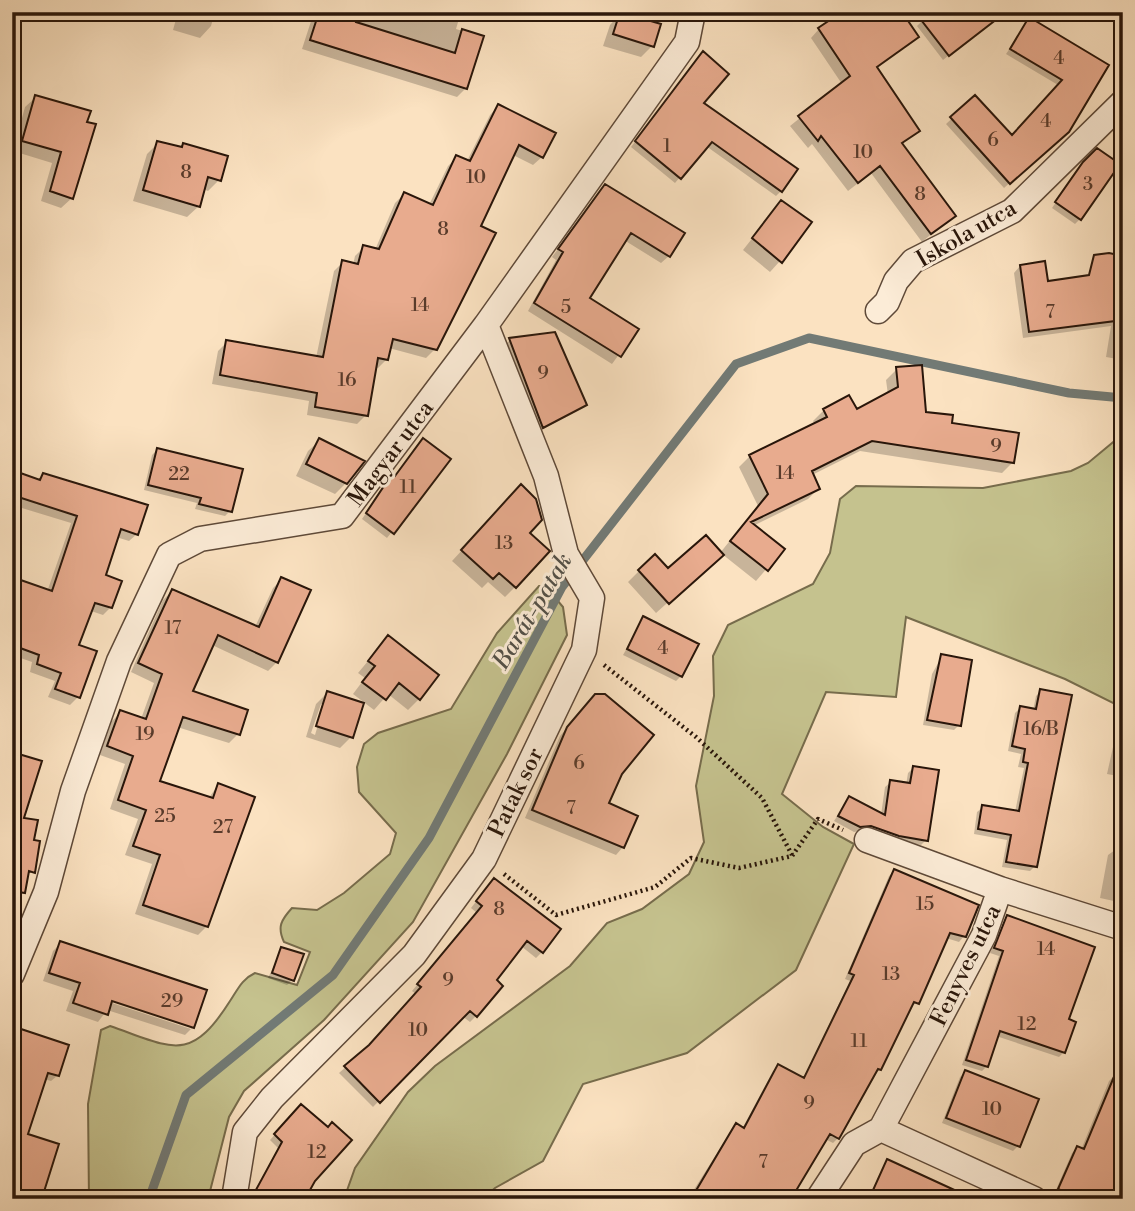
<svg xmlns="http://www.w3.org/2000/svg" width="1135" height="1211" font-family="'Libre Bodoni',serif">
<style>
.green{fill:#c5c28e;stroke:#776c4c;stroke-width:2}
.shadow{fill:#0003;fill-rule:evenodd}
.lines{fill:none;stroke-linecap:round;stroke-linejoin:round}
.stream{stroke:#727a75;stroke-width:9}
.building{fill:#e8ab8e;stroke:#29160a;stroke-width:2}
.street-casing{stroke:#5e4938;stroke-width:27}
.path{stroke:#29160a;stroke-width:4.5;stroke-dasharray:2 3.5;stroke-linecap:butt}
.street{stroke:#fcecd7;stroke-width:24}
.labels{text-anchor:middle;stroke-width:6;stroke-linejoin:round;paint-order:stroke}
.number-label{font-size:19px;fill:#593b2b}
.street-label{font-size:23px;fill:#29160a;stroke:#fcecd7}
.water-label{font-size:24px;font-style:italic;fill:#535048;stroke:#fcecd7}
</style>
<rect width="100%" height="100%" fill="#fbe2c1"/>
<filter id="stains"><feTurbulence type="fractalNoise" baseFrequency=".00286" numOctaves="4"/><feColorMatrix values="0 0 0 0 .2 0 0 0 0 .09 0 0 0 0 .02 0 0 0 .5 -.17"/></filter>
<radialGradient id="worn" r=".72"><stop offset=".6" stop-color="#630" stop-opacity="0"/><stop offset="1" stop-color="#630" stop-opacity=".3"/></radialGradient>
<path class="green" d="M1123,434V708L1065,679L906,617L896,697L826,692L782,794L823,827L854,844L796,970L687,1053L583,1084L543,1161L495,1188L483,1199H344L355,1168L408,1092L435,1066L570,966L607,923L642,909L689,874L704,842L696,786L714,696L713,656L728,625L813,584L830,553L840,499L856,486L983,488L1071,471L1088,463Z
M539,586L546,587L563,607L567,635L507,754L413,922L324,1020L244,1091L229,1117L208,1199H89L88,1104L101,1030L110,1026C173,1048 190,1064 230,1001C238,989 242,979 255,973L297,985L310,952L284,942C277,927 281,920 292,908L317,910L344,893L390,854L396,833L359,792L357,767L364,744L378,733L451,709L497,633Z"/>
<path class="shadow" d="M178,12H215L211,26L200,38L173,30Z
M314,12H461L456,29L482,37L466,88L457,97L302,49Z
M621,13L652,46L641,57L603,46L610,25Z
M1029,20L1106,65L1062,136L1004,188L946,124L975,97L1011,137L1058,85L1006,54Z
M922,21L982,29L943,60L917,26Z
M819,29L917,37L876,68L918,131L902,144L954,215L922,242L871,173L848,191L812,144L808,148L790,126L842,84L811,38Z
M698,59L701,103L781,191L776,196L706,146L675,183L631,147Z
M36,97L85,123L72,198L61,208L41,201L52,163L13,151L25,107Z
M498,106L542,157L533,165L513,155L479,227L435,349L426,358L389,348L387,359L378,368L374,367L366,415L357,424L307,415L309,401L212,384L218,351L227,342L316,358L334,271L343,262L353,265L355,256L364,247L375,250L395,203L404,194L429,205L448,166L457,157L467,161L490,115Z
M158,143L219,180L208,191L203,189L199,206L187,217L133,201L147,154Z
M1078,170L1080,219L1075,224L1052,208Z
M605,186L669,256L661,263L624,240L588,298L637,330L612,364L528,311L556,260L552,257Z
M781,202L780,261L770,272L743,250Z
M1020,266L1047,283L1087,277L1091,273L1123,275V360L1106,357L1111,326L1023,338L1014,273Z
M510,340L585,405L538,432L505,345Z
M897,369L925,413L1013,462L1002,473L860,451L812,475L818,489L808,499L753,526L783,550L756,581L722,554L656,613L628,582L639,571H668L720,553L758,506L739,467L750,456L815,425L813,421L824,410L856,412L888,395L886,380Z
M320,440L346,483L335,494L296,476L308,451Z
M157,450L230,511L225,516L195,509L197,503L144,490L152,455Z
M448,460L387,538L362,519L387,482Z
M12,472L37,480L43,475L137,534L129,541L116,537L104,576L111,607L103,615L91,611L77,646L78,697L70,705L48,697L55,681L30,672L32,662L12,655V614L47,592L71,523L12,505Z
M511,497L527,533L515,587L505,597L488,582L482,588L452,561Z
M282,579L277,662L268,671L212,645L191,692L238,734L229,743L177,727L158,782L208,799L218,785L207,926L198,935L135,914L152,864L125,855L138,819L110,809L125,764L100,755L112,721L121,712L141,719L154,683L131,672L163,600L172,591L255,627L273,588Z
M644,618L681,676L676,681L623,655Z
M388,637L419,699L408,710L388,694L374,710L353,694L365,678L358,673Z
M942,656L959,725L954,730L923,725L932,674Z
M1041,691L1035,866L1030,871L1002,867L1007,840L974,834L977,812L983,807L1015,812L1024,768L1018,767L1021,754L1008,751L1015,713L1020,708L1033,711L1036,696Z
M327,693L351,737L340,748L306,737L316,704ZM321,704H324L315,735L311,733Z
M588,703L620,773L608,804L623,847L616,855L525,818L560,736Z
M1118,742L1123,743V777L1107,774L1113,747Z
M913,768L926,840L921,845L893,841L865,830L854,832L834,821L849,798L881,815L885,787L891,782L906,785L908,773Z
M1123,807V903L1100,898L1108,855L1115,850Z
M894,871L969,901L964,936L959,942L946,938L917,1003L909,1007L879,1069L838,1138L833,1143L825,1139L789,1199H688L731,1131L736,1125L742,1129L773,1071L778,1066L803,1079L850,981L845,979L889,876Z
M488,886L542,952L536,958L521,946L494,981L501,986L476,1016L470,1022L462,1016L373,1107L339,1073L367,1048L416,994L412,991L477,913L471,908Z
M1007,917L1067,1020L1064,1052L1059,1057L996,1036L987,1066L982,1071L962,1065L999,956L990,953Z
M61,943L205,991L193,1027L185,1035L107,1010L98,1022L66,1011L73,991L43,981L53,951ZM104,997L191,1025V1029L103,1000Z
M282,949L292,980L287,985L268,978Z
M12,1028L67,1046L57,1076L51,1081L44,1079L26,1135L57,1146L40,1199H12Z
M965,1072L1018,1146L1013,1151L942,1123L960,1077Z
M1114,1076L1123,1079V1199H1052L1072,1153L1077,1148L1081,1150L1109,1081Z
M301,1106L313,1180L303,1199H250L278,1148L270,1140Z
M887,1162L947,1199H868Z"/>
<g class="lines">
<path class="stream" d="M149,1199L186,1095L333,975L429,838L562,587L736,364L809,338L1069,393L1123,398"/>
</g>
<path class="building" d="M319,12H359L356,22L455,53L462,29L484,36L467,89L310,40Z
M620,12L661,24L654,47L613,34Z
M842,12H902L919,37L877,67L920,131L902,143L956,216L931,234L880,166L858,183L821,136L818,141L798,116L850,76L818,28Z
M915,12H1006L949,56Z
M1029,17L1109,65L1069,132L1010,184L950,117L975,95L1012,135L1062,80L1010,49Z
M703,51L729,74L704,103L798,169L782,192L712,142L681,179L635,141Z
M35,95L91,111L87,122L96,124L73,199L50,191L61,152L22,141Z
M498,104L556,133L543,158L519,145L481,226L496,233L437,350L393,339L388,360L378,358L368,416L315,407L317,393L220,375L226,340L323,357L342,260L358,264L363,245L379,249L404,192L433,205L456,155L470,161Z
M157,141L182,147L183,143L228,156L221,181L208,177L200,207L143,190Z
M1097,148L1120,164L1081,220L1055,202L1083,162Z
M605,184L685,233L670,257L631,233L590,298L639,329L621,357L534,303L563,252L558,249Z
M781,200L812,222L782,263L752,238Z
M1109,253L1123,256V320L1029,332L1020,265L1045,261L1048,281L1089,275L1094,255Z
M555,332L587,405L543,428L509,338Z
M922,365L926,412L953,415L952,423L1019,433L1014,463L872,441L812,471L820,489L751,522L785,549L768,571L730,541L768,494L749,455L827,417L823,409L849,395L857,409L898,387L896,367Z
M319,438L365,461L347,484L306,464Z
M423,438L451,459L394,534L366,513L392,474L395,476Z
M157,448L243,469L232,512L199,504L201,498L148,485Z
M12,470L40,480L43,473L148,505L138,535L121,529L106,575L122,581L112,608L95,603L79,645L97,651L80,698L55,689L61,673L37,664L39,655L12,645V577L52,591L77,516L12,495Z
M521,484L536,499L542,520L530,533L550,551L516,588L499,573L493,579L461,550Z
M706,535L724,555L669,604L638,570L655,554L668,568Z
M281,577L311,590L278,663L218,635L193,691L248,710L240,735L183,717L160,781L213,798L218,783L255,797L208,927L143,905L160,855L133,846L146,810L118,800L133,756L107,746L120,710L146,719L162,674L138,663L172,589L259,627Z
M643,616L699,644L682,677L627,649Z
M388,635L439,675L420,700L399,683L386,700L362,682L375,666L368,661Z
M941,654L972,660L961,726L927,720Z
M1040,689L1072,695L1037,867L1006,862L1011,835L978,829L982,805L1019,811L1028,763L1023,762L1025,749L1012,746L1020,706L1036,709Z
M327,691L364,703L353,738L316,726Z
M595,694H605L654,735L622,774L609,803L638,816L624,848L532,810L567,727Z
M12,752L42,761L24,818L38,820L34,840L40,841L35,873L29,871L25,893L12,891Z
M913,766L939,770L928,841L899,836L871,826L860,827L838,816L849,796L885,815L890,780L910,783Z
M894,869L979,905L966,937L950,933L919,1004L914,1002L881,1070L878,1069L839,1139L830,1134L791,1199H691L736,1123L744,1128L778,1064L804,1078L854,975L849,973Z
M494,878L561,929L543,953L527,941L497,980L503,986L477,1017L470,1011L380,1103L344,1066L369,1045L421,987L417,984L482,906L476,901Z
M1007,915L1095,947L1069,1019L1076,1022L1065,1053L1000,1031L988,1067L966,1060L1003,951L994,948Z
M60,941L207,990L194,1028L112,1001L108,1015L73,1003L80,983L49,973Z
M281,947L304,954L294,981L272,973Z
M12,1026L69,1045L59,1076L48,1073L28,1134L59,1144L42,1198L12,1189Z
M1123,1055V1199H1080L1058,1189L1077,1146L1084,1149Z
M965,1070L1039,1099L1020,1147L946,1118Z
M301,1104L328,1127L332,1122L352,1140L315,1181L305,1199H251L282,1142L274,1134Z
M887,1159L974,1199H869Z"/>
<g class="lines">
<g class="street-casing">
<path id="street" d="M878,311L887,302L896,281L913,261L1012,211L1123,102
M1000,889L1123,928
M12,974L46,892L73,791L119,661L169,555L200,539L342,516L486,325L687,42L693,12
M881,1129L1034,1199
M234,1199L245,1132L272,1098L414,955L484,859L584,650L592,598L566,554L546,476L486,325
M818,1199L854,1144L881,1129L984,935L1000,889L867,840"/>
</g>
<path class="path" d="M604,665L696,737L762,798L792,855
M504,874L556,915L655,887L691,858L739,868L792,856L818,819L843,830"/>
<use href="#street" class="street"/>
</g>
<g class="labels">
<g class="number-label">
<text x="1059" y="64">4</text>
<text x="1046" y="127">4</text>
<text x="993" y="146">6</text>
<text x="667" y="152">1</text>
<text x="863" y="158">10</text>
<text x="186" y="178">8</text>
<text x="476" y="183">10</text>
<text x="1088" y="190">3</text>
<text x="920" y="200">8</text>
<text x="443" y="235">8</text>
<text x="420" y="311">14</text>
<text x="566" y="313">5</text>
<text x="1050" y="318">7</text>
<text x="543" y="379">9</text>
<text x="347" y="386">16</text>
<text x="996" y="452">9</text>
<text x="785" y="479">14</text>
<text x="179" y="480">22</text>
<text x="408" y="493">11</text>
<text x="504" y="549">13</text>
<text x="173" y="634">17</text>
<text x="663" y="654">4</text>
<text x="1041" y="735">16/B</text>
<text x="145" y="740">19</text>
<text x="579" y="769">6</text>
<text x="571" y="814">7</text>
<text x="165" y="822">25</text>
<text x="223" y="833">27</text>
<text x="925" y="910">15</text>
<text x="499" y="915">8</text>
<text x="1046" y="955">14</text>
<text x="891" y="980">13</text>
<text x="448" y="986">9</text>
<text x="172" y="1007">29</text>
<text x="1027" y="1030">12</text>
<text x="418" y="1036">10</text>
<text x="859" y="1047">11</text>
<text x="809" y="1109">9</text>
<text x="992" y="1115">10</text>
<text x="317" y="1158">12</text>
<text x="763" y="1168">7</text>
</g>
<g class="street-label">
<text transform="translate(966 233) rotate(-30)" y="8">Iskola utca</text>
<text transform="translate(390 453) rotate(-53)" y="8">Magyar utca</text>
<text transform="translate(515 792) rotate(-64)" y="8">Patak sor</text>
<text transform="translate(965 965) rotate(-64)" y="8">Fenyves utca</text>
</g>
<g class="water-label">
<text transform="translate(532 611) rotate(-59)" y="8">Barát-patak</text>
</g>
</g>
<rect width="1135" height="1211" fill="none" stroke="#fbe2c1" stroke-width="42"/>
<rect x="14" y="14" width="1107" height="1183" fill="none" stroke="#29160a" stroke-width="3.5"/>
<rect x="21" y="21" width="1093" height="1169" fill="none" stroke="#29160a" stroke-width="2"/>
<rect width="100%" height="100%" filter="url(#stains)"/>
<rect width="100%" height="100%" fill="url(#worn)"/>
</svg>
